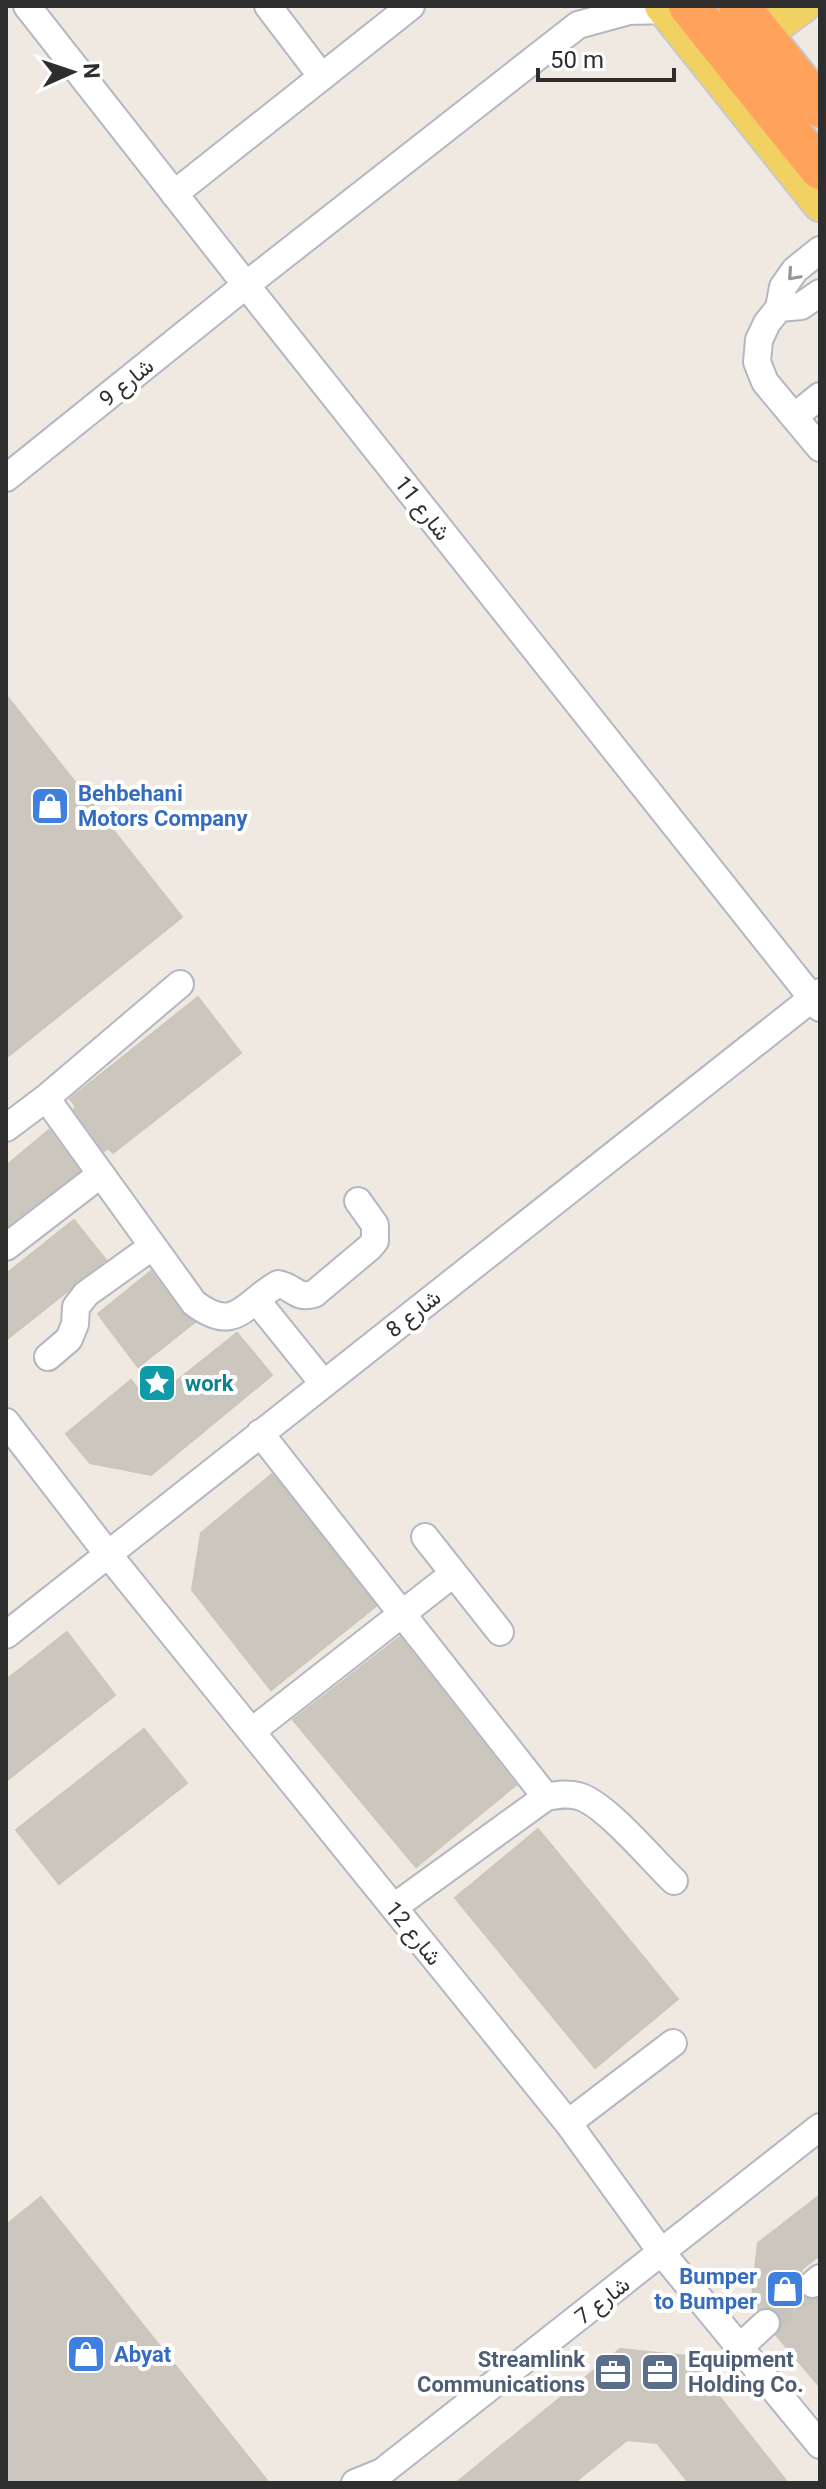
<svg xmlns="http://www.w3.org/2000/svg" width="826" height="2489" font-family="Roboto,Vazirmatn,sans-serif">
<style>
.building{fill:#cbc7bf;stroke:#cbc5ba;stroke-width:2}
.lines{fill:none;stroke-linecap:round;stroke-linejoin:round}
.minor-tunnel{stroke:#c8c4bd;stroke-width:26;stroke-dasharray:26 13;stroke-linecap:butt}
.minor-casing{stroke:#b4b7c1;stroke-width:30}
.major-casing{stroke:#c9c9c9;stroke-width:38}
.highway-casing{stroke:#c9c9c9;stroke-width:44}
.minor{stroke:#fff;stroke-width:26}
.major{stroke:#f2d163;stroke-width:34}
.highway{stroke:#ffa35c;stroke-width:40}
.oneway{stroke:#969696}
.labels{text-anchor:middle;stroke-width:8;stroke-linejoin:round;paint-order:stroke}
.street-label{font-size:22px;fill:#2e2e2e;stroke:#fff}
.shop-label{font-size:22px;font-weight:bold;fill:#366cbe;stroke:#fff;text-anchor:start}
.culture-label{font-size:22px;font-weight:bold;fill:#0d838f;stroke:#fff;text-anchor:start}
.service-label{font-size:22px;font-weight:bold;fill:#4e5e75;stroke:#fff;text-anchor:end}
</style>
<rect width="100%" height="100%" fill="#efe9e1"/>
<path class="building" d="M6,695L182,917L6,1058Z
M198,997L241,1053L113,1153L108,1148L104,1151L74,1109L76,1107L70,1099Z
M49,1130L79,1171L6,1227V1166Z
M74,1220L106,1260L77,1281L69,1290L6,1340V1274Z
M151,1271L181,1312L195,1322L138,1367L98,1314Z
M237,1333L272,1375L151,1475L90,1463L66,1434L131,1380L149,1403Z
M272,1474L376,1606L271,1690L192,1590L201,1533Z
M67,1632L115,1695L6,1781V1680Z
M400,1637L516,1785L416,1867L293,1720Z
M144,1729L187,1783L59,1884L16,1830Z
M538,1829L678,1999L595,2068L455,1898Z
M820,2195V2255L802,2269L797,2286L800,2294L807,2299L820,2298V2387L776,2335L781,2327V2319L778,2313L770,2308H762L756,2311L751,2305L758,2243Z
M41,2197L269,2483H6V2225Z
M620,2349L687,2356L788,2483H689L657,2443L627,2440L574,2483H456Z"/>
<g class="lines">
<path class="minor-tunnel" d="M766,2323L813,2284"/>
<g class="minor-casing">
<path id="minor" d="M27,6L246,285L820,1008
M268,6L322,77
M174,194L411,6
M820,250L795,270L783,287L779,308L767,323L759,340L757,362L765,382L820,448
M779,308L801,306L820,293
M794,417L820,396
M6,478L246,285L578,25L629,11L665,10
M46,1098L194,1303C236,1335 244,1303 278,1284C295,1287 295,1299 314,1294L370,1247L375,1241V1225L358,1201
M6,1128L46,1098L180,984
M6,1247L101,1174
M257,1301L323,1383
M48,1357L69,1339L75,1324L76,1307L86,1294L153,1246
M6,1422L107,1553L568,2123L662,2253L820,2445
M260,1433L546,1797
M425,1537L500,1632
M6,1635L820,992
M252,1731L453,1574
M394,1907L546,1797C557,1795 567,1793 578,1796C604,1802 652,1860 674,1881
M568,2123L673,2043
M813,2284L820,2278
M740,2347L766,2323
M355,2483L382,2472L820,2127"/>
</g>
<g class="major-casing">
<path id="major" d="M662,6L820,204
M776,25L802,6"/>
</g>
<g class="highway-casing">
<path id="highway" d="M689,6L820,169
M739,6L820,107"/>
</g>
<use href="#minor" class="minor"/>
<use href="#major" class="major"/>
<use href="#highway" class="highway"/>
</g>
<defs><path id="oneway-chevron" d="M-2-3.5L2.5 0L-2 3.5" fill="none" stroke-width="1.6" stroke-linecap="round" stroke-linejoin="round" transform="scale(2)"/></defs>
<use class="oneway" href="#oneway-chevron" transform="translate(793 275) rotate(132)"/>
<defs>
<g id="shop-square" transform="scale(2)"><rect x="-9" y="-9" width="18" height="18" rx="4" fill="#3f7fe0" stroke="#fff"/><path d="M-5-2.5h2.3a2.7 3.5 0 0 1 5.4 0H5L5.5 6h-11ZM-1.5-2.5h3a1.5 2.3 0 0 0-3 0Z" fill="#fff"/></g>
<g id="sight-square" transform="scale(2)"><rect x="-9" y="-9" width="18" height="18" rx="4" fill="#0f9aa8" stroke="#fff"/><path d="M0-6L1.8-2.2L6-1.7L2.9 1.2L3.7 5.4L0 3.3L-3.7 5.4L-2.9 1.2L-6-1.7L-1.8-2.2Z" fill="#fff"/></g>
<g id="office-square" transform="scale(2)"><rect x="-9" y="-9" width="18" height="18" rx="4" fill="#5c6f8a" stroke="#fff"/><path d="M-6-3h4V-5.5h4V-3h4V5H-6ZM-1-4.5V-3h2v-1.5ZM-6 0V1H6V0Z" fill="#fff"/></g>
</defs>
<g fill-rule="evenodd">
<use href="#shop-square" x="50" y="806"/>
<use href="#sight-square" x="157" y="1383"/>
<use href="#shop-square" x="785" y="2289"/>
<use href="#shop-square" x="86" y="2354"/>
<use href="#office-square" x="613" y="2372"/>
<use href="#office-square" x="660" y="2372"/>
</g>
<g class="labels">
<g class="street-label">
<text transform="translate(126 382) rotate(-39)" y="8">شارع 9</text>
<text transform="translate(423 508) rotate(52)" y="8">شارع 11</text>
<text transform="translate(413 1313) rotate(-38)" y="8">شارع 8</text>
<text transform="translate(414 1933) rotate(51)" y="8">شارع 12</text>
<text transform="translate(602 2300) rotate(-38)" y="8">شارع 7</text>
</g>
<g class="shop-label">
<text x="78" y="801">Behbehani<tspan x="78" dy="25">Motors Company</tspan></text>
<text x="757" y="2284" text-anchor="end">Bumper<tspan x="757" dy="25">to Bumper</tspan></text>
<text x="114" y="2362">Abyat</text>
</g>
<g class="culture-label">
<text x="185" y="1391">work</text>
</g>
<g class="service-label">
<text x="585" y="2367">Streamlink<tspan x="585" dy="25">Communications</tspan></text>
<text x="688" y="2367" text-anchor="start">Equipment<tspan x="688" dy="25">Holding Co.</tspan></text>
</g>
</g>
<rect width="826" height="2489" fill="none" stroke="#2e2e2e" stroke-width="16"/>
<g transform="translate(72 72) rotate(87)" stroke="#ffffff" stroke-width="6" paint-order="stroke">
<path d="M0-6L14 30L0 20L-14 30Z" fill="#2e2e2e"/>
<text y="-12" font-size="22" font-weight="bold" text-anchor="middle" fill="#2e2e2e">N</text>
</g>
<path d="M538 68v12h136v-12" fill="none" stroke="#2e2e2e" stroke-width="4"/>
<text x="550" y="68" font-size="24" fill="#2e2e2e" stroke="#ffffff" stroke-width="6" paint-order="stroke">50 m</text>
</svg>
